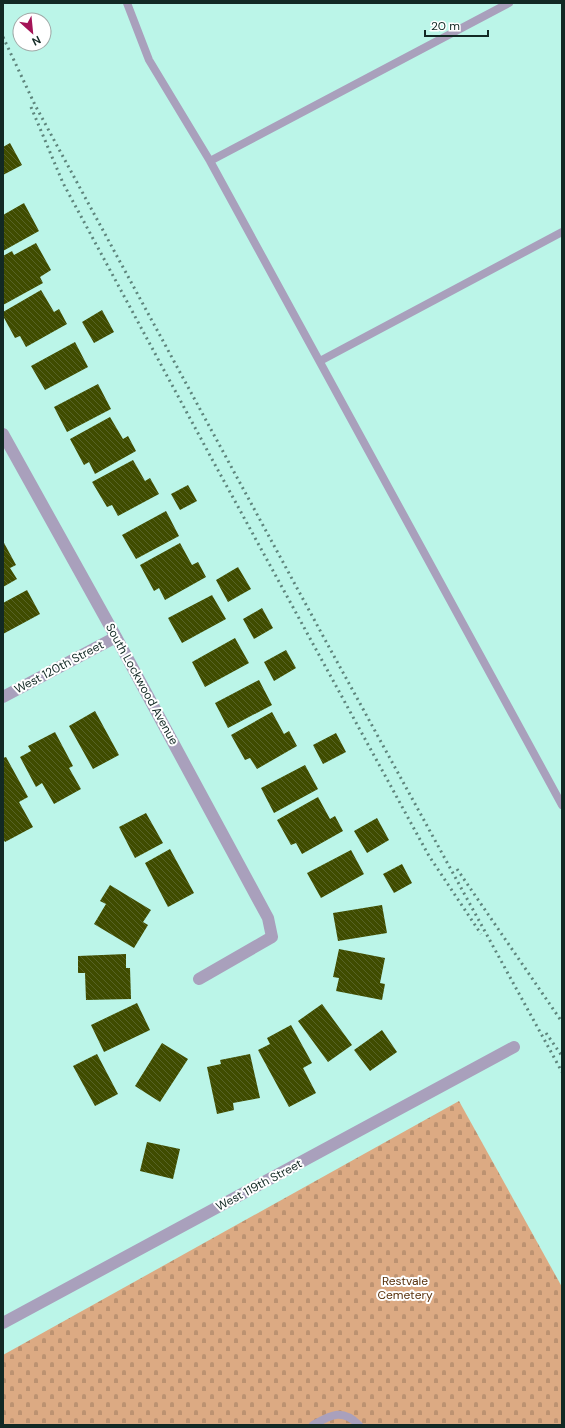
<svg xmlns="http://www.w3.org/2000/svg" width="565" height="1428" font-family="'DM Sans',sans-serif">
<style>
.cemetery{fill:url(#cemetery-stones)}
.building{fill:url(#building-back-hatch)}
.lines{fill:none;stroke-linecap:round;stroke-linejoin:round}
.lane{stroke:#a9a0bc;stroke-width:8}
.street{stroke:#a9a0bc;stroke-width:12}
.rail{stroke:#5e857c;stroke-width:3;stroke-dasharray:2 4;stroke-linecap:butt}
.labels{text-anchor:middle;stroke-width:4;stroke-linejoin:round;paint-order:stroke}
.street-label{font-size:12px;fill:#122924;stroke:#fff}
.park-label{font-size:12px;fill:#59330e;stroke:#fff}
</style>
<defs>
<pattern id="cemetery-stones" width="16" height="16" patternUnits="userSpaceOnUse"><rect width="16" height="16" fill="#dcaa83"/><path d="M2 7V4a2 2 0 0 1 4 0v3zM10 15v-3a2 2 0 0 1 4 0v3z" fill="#bc9271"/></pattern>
<pattern id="building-back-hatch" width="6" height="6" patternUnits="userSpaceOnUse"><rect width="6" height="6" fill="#3f4c00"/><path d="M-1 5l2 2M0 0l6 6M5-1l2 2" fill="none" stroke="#576326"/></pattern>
</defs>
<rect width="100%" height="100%" fill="#bbf5e8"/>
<path class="cemetery" d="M459,1101L562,1287V1425H3V1355Z"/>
<path class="building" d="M10,143L22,165L3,175V147Z
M24,203L39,231L3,251V215Z
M36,243L51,270L40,277L43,283L3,305V256L12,251L14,255Z
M41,290L54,312L59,309L67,324L26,347L20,336L15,338L3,316V312Z
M102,310L114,332L94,343L82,322Z
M75,342L88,367L45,390L31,366Z
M98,384L111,409L67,432L54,407Z
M110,417L123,439L128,436L136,451L95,474L89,462L84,465L70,439Z
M133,460L145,481L150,478L159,494L118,516L112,505L107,507L92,482Z
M188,485L197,501L180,510L171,494Z
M166,511L179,536L136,559L122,535Z
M3,541L16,565L10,568L17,579L3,587Z
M180,543L192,565L198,562L206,577L165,600L159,588L154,591L140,565Z
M238,567L251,589L228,602L216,580Z
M27,590L40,614L3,634V603Z
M212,595L226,619L182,643L168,618Z
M262,608L273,628L254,639L243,619Z
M235,638L249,663L205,687L192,662Z
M286,650L296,668L274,681L264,662Z
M259,680L272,705L228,728L215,703Z
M95,711L119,755L93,769L69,726Z
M272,712L284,734L289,731L297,746L257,769L250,758L245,760L231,735Z
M55,732L73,766L69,768L81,789L54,804L42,783L36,787L20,757L31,751L28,746Z
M336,733L346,752L323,764L313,745Z
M6,757L28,797L19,802L33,827L5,842L3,839V758Z
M305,765L318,789L274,813L261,788Z
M318,797L330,819L335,816L343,831L302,854L296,843L291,845L277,820Z
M146,813L163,843L135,858L119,827Z
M377,818L389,840L367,853L354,831Z
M170,849L194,893L168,907L145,863Z
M351,850L364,874L321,898L307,873Z
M402,864L412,883L394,893L383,874Z
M110,885L151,910L143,922L148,925L134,948L94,924L106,904L100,901Z
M382,905L387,933L338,941L333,913Z
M339,949L385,958L380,983L385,984L382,1000L336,991L339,978L333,977Z
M126,954V968H130L131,999L86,1000L85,973H78V956Z
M137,1003L150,1030L104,1052L91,1025Z
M322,1004L352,1045L328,1062L298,1021Z
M291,1025L312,1063L303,1068L316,1093L289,1107L258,1050L270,1044L267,1038Z
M382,1030L397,1052L370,1071L354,1050Z
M162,1043L188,1059L160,1102L135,1086Z
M97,1054L118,1094L95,1106L73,1066Z
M250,1054L260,1098L233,1103L234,1110L217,1114L207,1067L221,1064L220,1060Z
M147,1142L180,1149L173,1179L140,1171Z"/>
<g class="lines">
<path class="lane" d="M127,3L149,60L210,161L562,805
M210,161L509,3
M320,361L562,232
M313,1425C331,1415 342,1408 359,1425"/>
<path class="street" d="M3,434L116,637L268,918L272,937L199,979
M3,697L116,637
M3,1323L514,1047"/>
<path class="rail" d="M3,37L35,105L329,647L562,1072
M31,107L63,183L213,461L429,856L481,934
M457,869L562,1022
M546,1033L562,1056"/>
</g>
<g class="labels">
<g class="street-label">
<text transform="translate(59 667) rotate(-28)" y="4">West 120th Street</text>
<text transform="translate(142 684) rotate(61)" y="4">South Lockwood Avenue</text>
<text transform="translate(259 1185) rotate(-28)" y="4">West 119th Street</text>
</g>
<g class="park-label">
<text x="405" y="1285">Restvale<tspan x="405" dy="14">Cemetery</tspan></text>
</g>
</g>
<rect width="565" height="1428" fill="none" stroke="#122924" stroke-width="8"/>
<g transform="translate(32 32) rotate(153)"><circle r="19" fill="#ffffff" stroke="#a0a9a7"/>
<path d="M0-3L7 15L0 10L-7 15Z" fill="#a41457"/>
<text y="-6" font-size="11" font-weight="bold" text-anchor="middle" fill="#122924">N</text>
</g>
<path d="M425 30v6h63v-6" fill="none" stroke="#122924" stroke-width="2"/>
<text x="431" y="30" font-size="12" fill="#122924" stroke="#ffffff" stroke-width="3" paint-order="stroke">20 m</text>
</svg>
